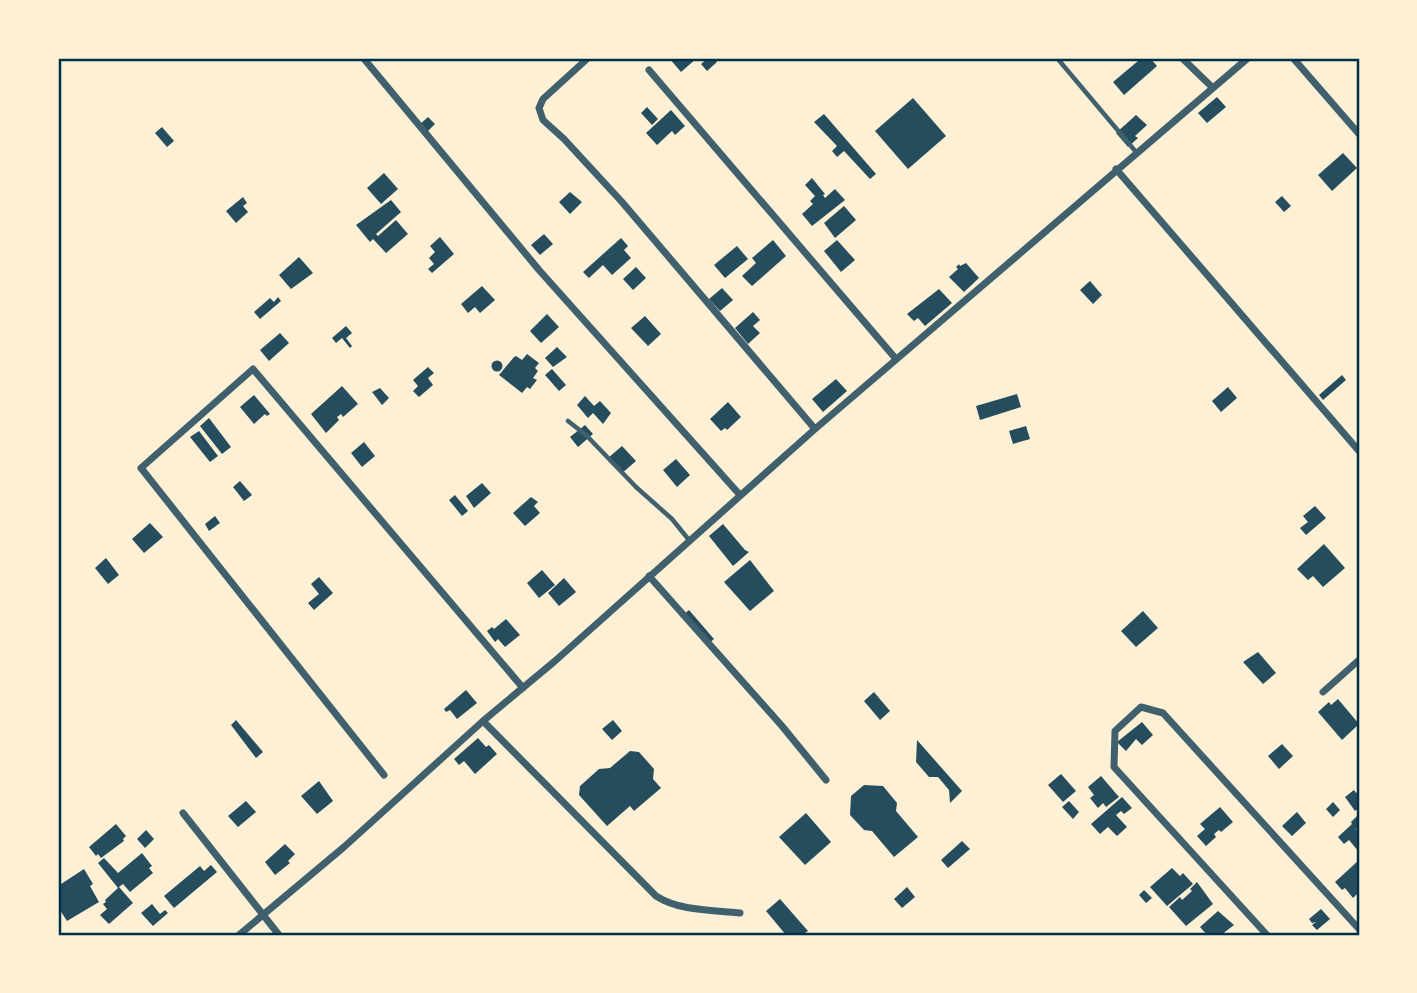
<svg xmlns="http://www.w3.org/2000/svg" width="1417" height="993" font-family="Inter,sans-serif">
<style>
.building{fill:#264d5e}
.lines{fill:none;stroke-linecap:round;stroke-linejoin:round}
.service{stroke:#3f606c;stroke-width:4.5}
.minor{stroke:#3f606c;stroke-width:7}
.neatline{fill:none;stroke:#003049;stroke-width:2.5}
</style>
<rect width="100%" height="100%" fill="#fdf0d5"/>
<path class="building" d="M669,58H697L681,72Z
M708,58H713L717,62L707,71L701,64Z
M1135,58H1150L1157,66L1124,95L1113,82L1138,61Z
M1217,97L1226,107L1207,123L1198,113Z
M913,98L946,136L908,169L875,131Z
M647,107L658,119L652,125L641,113Z
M671,110L685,126L675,135L672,131L657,145L646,133Z
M824,114L876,174L870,179L844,151L837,157L832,151L837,146L814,122Z
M1136,115L1147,125L1135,136L1138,138L1128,147L1116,133Z
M428,117L435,124L427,132L419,125Z
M162,127L174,141L167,147L155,133Z
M1343,153L1357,168L1332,191L1318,175Z
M384,173L398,189L381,204L367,188Z
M812,178L825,194L823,195L825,198L835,189L845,200L812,226L802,214L813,204L810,201L815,196L805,185Z
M570,192L582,202L570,214L559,202Z
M1282,196L1291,206L1284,212L1275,202Z
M243,197L247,203L243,206L248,212L236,223L226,211Z
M391,200L401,212L376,234L378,236L396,220L408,234L386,253L373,239L370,242L356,225Z
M844,206L856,220L835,238L824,223Z
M544,234L553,244L540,255L531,245Z
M440,237L454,254L432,273L428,269L434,264L429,258L435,252L430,246Z
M621,238L628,246L624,250L631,258L612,275L603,265L589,278L583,272Z
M773,240L786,256L752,286L742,276L756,263L752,258Z
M837,240L855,260L841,272L824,251Z
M737,246L748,259L725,278L714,265Z
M299,257L313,273L291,289L279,275Z
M966,263L979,278L964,292L949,277L958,269L956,267L959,264L960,266Z
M636,267L646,278L633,290L623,279Z
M1090,281L1102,295L1093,304L1080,290Z
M482,286L495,300L480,313L475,307L468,313L461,304Z
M722,288L733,300L720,311L709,299Z
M939,289L952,303L925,326L918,318L914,321L907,314Z
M278,297L281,301L260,319L254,312L270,298L274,302Z
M753,312L760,320L753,326L760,333L748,344L735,328Z
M547,314L559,327L541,343L530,331Z
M645,316L661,334L648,346L631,328Z
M346,326L352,333L346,338L352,346L350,348L342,338L336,343L332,338Z
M280,333L289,343L269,361L260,350Z
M557,347L567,357L553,367L545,358Z
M527,354L539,363L535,368L538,371L533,378L537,380L530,389L527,387L522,393L499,375L514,357L516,356L522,360Z
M491.5 366a5.5 5.5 0 1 1 11 0a5.5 5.5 0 1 1-11 0Z
M428,367L434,373L428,378L433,385L419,397L413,391L418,386L413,380Z
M552,369L566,385L559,391L545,375Z
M1342,375L1346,380L1323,400L1319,395Z
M836,379L847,391L823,412L812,399Z
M342,386L358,404L343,417L341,414L337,417L339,420L326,433L311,414Z
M1228,387L1237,398L1221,412L1212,401Z
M380,388L389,398L382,405L372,392Z
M1017,394L1021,407L980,420L976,406Z
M254,395L270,414L267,416L265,414L254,424L240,407Z
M585,396L594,406L600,401L611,413L603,424L593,413L588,418L577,405Z
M728,402L741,417L727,430L725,428L721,431L710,419Z
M209,418L231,447L222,454L200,426Z
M585,425L593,434L578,447L570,437Z
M1026,426L1030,439L1013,444L1009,431Z
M199,431L218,456L210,462L190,437Z
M364,442L375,456L362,467L351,453Z
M622,446L636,461L621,474L608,458Z
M676,459L690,475L677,487L663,470Z
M240,481L252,495L244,501L233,487Z
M482,483L491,493L474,508L466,496Z
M455,495L468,511L462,516L449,500Z
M531,497L538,502L534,506L540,513L525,526L513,513Z
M1315,506L1326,518L1306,535L1300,528L1308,522L1303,516Z
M215,516L220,523L209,531L205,524Z
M150,523L163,537L144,553L132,539Z
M723,524L745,550L749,552L733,566L709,536Z
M1324,544L1345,568L1323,587L1313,576L1308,580L1297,569Z
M106,558L119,575L108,584L95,568Z
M750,560L774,591L750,611L724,582Z
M542,570L555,585L539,598L527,583Z
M319,577L333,593L314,610L308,603L319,594L311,584Z
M564,578L576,592L559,606L548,593Z
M689,610L714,639L707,645L682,616Z
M1143,611L1158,628L1136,647L1121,631Z
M506,619L520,635L505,647L498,639L495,642L487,631L492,627L494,629Z
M1258,652L1276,673L1263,684L1243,662Z
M466,690L477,703L457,719L450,710L446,712L444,709Z
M874,692L890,711L880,720L864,701Z
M1338,699L1359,724L1342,740L1318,712L1329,702L1331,705Z
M236,720L263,752L256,758L231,725Z
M613,720L622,731L612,740L602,729Z
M1142,722L1153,735L1142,745L1136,739L1126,751L1117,742Z
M478,738L486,747L489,745L497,754L475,774L464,761L459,765L454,759Z
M917,740L962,791L950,803L949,790L938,777H929L916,762Z
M1282,744L1293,756L1279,769L1268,756Z
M630,751L639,752L654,769L653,779L661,788L634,811L630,806L607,826L579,795L580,786L599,769L610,768Z
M1061,774L1076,791L1063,802L1048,785Z
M1101,776L1119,797L1106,807L1103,803L1098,808L1090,798L1094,795L1088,787Z
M319,781L333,801L317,814L301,796Z
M864,785L883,786L897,803L896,811L918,837L894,857L872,831L864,830L850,815L851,796Z
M1354,790L1356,793L1359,790V808L1355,811L1345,797Z
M1122,797L1132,808L1124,814L1121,811L1116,815L1127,827L1117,836L1108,827L1100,834L1091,824Z
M246,801L256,812L238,827L228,816Z
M1069,801L1079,812L1073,819L1062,807Z
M1333,802L1340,810L1333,817L1326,809Z
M1220,807L1233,822L1221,832L1219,830L1214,834L1216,837L1206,846L1197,836L1205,829L1200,824Z
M1297,812L1306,823L1292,836L1282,826Z
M806,813L831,842L805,865L779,837Z
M1359,814V826L1356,829L1359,832V852L1349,840L1344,844L1338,837L1352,824L1351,822Z
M116,824L126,836L123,839L124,841L101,858L98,854L96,856L89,847Z
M146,830L154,839L145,848L137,839Z
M962,841L970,849L948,868L941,860Z
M285,844L295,854L288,861L290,863L275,875L265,862Z
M142,853L152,866L149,868L153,873L130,892L123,884L119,887L133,903L109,924L100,915L107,909L103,904L106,902L105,900L118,888L98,863L104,858L118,873Z
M1359,860V892L1353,898L1345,888L1342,890L1335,882Z
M211,865L217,872L174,908L164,896L200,866L204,871Z
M1172,868L1180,876L1183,873L1193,884L1167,906L1150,887Z
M84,869L93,884L90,886L99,902L67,921L58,907V886Z
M1197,882L1213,904L1186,926L1169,907L1180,897L1182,900L1192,891L1190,889Z
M907,887L915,897L902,908L894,899Z
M1144,890L1152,898L1146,903L1139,895Z
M780,899L808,931L802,935H786L766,911Z
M152,904L160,914L165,910L168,913L153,926L141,913Z
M1321,909L1330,919L1317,930L1312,925L1316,922L1312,923L1309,919Z
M1218,911L1234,925L1221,935H1207L1200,927Z"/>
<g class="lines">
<path class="service" d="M1057,58L1136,152
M568,421L586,435L636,487L672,519L689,540"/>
<path class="minor" d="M588,58L543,99L539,108L543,120L564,139L622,202L815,429
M1182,58L1213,88
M1293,58L1359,134
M365,60L539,270L740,495
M649,70L896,359
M1116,169L1359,451
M649,576L782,726L826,780
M1323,692L1359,660
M483,721L656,896C679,911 712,910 740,913
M384,775L141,468L253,369L523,688
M183,813L279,935
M239,935L344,847L483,721L555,661L815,429L1248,58
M1267,935L1114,767L1115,731L1141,707L1163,713L1359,929"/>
</g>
<rect width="1417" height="993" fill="none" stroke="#fdf0d5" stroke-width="119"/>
<rect x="60" y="60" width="1298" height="874" class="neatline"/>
</svg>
